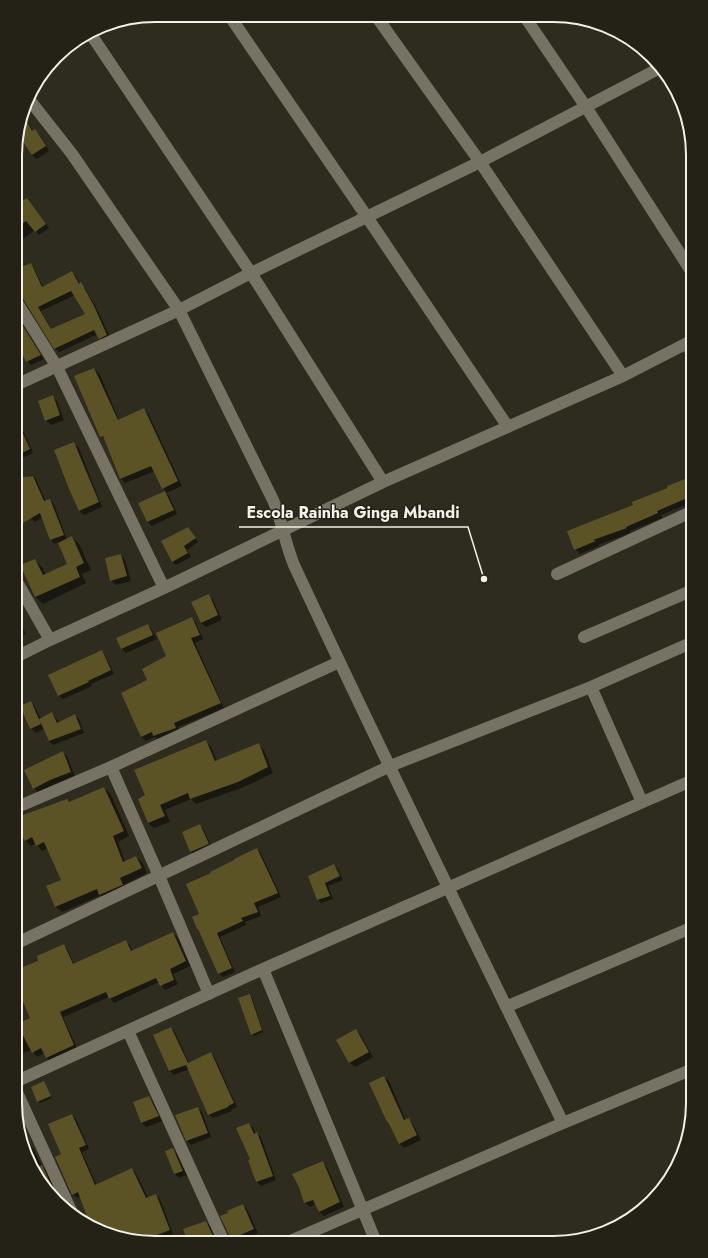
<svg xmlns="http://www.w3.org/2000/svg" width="708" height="1258" font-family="Jost,sans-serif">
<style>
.shadow{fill:#0007;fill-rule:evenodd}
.building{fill:#5b5326;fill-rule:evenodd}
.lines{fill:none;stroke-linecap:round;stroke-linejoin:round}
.minor{stroke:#767365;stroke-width:12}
.rim{fill:none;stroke:#f2f0e8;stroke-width:2}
.leader{fill:none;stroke:#f2f0e8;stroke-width:1.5}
.callout-dot{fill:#f2f0e8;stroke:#242216;stroke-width:1.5}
.callout-label{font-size:16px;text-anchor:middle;font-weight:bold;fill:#f2f0e8;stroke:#242216;stroke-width:3;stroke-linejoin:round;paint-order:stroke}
</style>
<rect width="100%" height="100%" fill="#2e2b1f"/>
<path class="shadow" d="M24,112L33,132L35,131L39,135L49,151L37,159L32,155L24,141L16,145V137Z
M27,199L49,228L39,235L35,230L16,244V200L19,205Z
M30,264L34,268L43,287L72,272L76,276L80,284L85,288L98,311L111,339L104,342L98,334L59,352L55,348L24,298L20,294L16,285V271ZM75,295L86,315L52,330L41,311Z
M16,314L44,359L31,365L27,361L16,338Z
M94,369L99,373L119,420L144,409L148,413L182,486L166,493L169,496L177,514L152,526L147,521L139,503L166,491L163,488L155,471L125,483L120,478L106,440L100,436Z
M53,397L57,401L64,420L51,425L46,420Z
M16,415L33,453L20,459L16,456Z
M74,444L79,448L102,507L84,515L80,511L56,451Z
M32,475L36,479L46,502L50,500L54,504L67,540L72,537L79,544L91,570L82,574L86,583L43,604L36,597L22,566L35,560L42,567L46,575L69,564L58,542L55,544L51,540L43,517L35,522L31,518L16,484V481Z
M693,477V502L661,515L662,518L630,531V533L598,545L599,546L580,554L575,549L568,531L635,506L633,502Z
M191,532L198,542L187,550L191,557L176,565L172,561Z
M121,555L125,560L131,581L116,585L111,580Z
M208,595L213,600L222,620L206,627L201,623Z
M16,615L26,634L16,640Z
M192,618L196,623L203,639L195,643L224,708L178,727L180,732L158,740L155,737L146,741L141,737L148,680L168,656Z
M148,625L152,630L157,639L126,653L122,649L117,639Z
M102,651L105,655L114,674L91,684L92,686L63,699L59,696L50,675Z
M31,702L35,707L41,719L52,714L56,718L59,723L75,715L79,719L84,733L53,745L49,741L44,729L36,733L31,728Z
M205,741L211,747L217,761L258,744L264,750L273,773L244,787L196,804L191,799L165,810L170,822L154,828L148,823L147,796Z
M63,752L67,756L75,777L55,784L38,793L34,788Z
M104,788L110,793L129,836L118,842L125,862L136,857L142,862L147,873L125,884L127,890L106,900L101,895L62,912L56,907L48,887L62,881L48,848L42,851L36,843L31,846L25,840L70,803Z
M200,826L204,830L212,848L196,856L191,852L183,833Z
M257,849L261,853L281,897L258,907L261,916L245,922L246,925L220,937L235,972L223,977L219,973L200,914L212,874Z
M334,865L338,869L343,880L328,886L333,899L321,903L318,900L309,876Z
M173,933L177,937L190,966L173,974L178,984L165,990L159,982L114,1003L109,997L63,1017L78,1050L51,1062L47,1058L44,1053L37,1057L31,1050L15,1056V1025L32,1019L20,993L15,995V971L40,961L64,946L68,950L74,965L125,941L130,945L132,952Z
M250,995L252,997L263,1032L254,1036L252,1034Z
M171,1028L175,1032L189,1063L211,1053L215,1058L237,1107L231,1110L232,1111L213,1118L209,1114L189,1069L174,1075L170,1071Z
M356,1030L360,1034L373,1057L355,1067L350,1063L338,1040Z
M384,1077L389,1081L406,1121L408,1119L413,1124L421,1140L404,1148L400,1144L391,1125L388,1122Z
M44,1082L52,1098L40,1103L38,1101Z
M149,1097L153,1102L162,1121L146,1127L142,1123Z
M198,1108L202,1112L211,1137L191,1145L187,1141L176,1116Z
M72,1115L76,1119L89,1149L82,1152L97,1186L132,1169L136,1173L148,1198L156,1195L160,1199L173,1234L154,1242H136L97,1224H93L90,1221L81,1196L77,1198L73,1194L62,1155Z
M249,1124L253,1128L256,1134H257L261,1137L276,1180L261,1186L257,1182L251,1159Z
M27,1142L33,1148L42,1166L48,1172L64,1208L39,1181L22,1148V1145Z
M173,1150L177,1154L187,1175L179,1178L175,1174Z
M323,1162L327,1167L344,1207L324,1216L319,1211L316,1204L310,1207L305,1203L300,1187Z
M243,1205L247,1209L258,1233L235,1242L232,1238L229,1213Z
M206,1222L210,1226L217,1242H189Z"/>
<path class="building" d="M23,114L32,131L35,129L46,146L32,155L17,133Z
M27,198L46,224L35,232L26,221L16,228V205Z
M31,263L42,287L72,271L79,284L81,282L94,306L107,335L99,339L94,330L54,349L22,297L20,295L16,294V269ZM71,291L85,314L51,329L38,307Z
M16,315L41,355L26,362L16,341Z
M94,368L118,420L144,408L178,481L162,489L151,466L120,479L103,436L100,437L74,376Z
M53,395L60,415L45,421L38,401Z
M16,418L30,449L16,456Z
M74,442L99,502L79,511L69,489L54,450Z
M33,476L44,501L50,499L64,535L50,540L40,513L16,527V478Z
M685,479L692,496L657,511L658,513L626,527L627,528L593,540L596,541L574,550L567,531L633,505L632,502L667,488V486Z
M165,491L174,510L147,522L138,503Z
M188,527L196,538L184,546L188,553L172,562L161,541Z
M72,536L84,563L76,567L80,577L35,597L20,565L35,559L43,575L67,564L58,543Z
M121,554L127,576L110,581L105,558Z
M209,594L218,615L201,623L191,602Z
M192,617L200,635L191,638L221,703L174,723L176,728L153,736L152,732L141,737L121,693L147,680L142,669L166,656L156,633Z
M148,624L153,635L121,649L116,638Z
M102,650L111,670L88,681L89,682L58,696L48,675Z
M31,701L41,724L30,729L20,706Z
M52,712L57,723L75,714L81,729L49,741L39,719Z
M206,740L215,761L259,743L268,767L238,782L190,799L188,793L160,805L165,816L148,823L138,799L145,795L134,770Z
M63,751L71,772L50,780L33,789L24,770Z
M104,787L124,831L113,836L123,862L136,856L142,868L120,878L123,885L120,886L99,895L97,889L55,907L46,886L61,880L44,842L36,846L32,837L25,841L15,822V818L67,799L69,802Z
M200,824L209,844L190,852L182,832Z
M257,848L278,893L254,903L258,912L241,918L243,921L217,933L232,968L218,974L198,929H197L192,917L199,914L186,884L211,873L210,872L234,860V859Z
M334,864L340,876L325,883L330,896L317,900L308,876Z
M173,932L186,961L170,969L174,980L160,986L156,978L109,999L106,992L60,1012L74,1045L46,1058L41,1048L32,1053L17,1024L30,1018L15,983V970L38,961L37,956L64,944L73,964L126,940L131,951Z
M250,994L262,1030L251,1035L238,998Z
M171,1027L188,1063L211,1052L234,1103L228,1106V1107L208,1115L186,1065L169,1071L153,1035Z
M356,1029L369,1052L349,1063L336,1040Z
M384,1076L404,1120L409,1118L417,1135L399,1144L388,1122H387L369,1083Z
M44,1081L51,1096L37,1102L31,1087Z
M149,1096L159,1116L141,1123L133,1102Z
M198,1107L208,1133L186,1141L175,1115Z
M72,1114L86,1145L79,1148L95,1185L132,1168L146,1198L156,1194L170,1230L147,1239L148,1242H136L89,1222L78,1192L72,1195L55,1157L61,1154L48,1124Z
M249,1123L254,1134L257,1132L273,1176L256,1182L248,1160L250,1159L236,1128Z
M173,1148L183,1171L174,1174L165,1151Z
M323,1161L340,1202L319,1212L313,1200L304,1203L299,1187L292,1174Z
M42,1165L59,1202H58L39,1181L33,1169Z
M243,1204L254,1229L231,1239L220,1216L228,1213L227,1211Z
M206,1221L216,1242H188L183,1229Z"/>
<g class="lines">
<path class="minor" d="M229,15L367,217L508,427
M376,16L480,162L623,376
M525,17L586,107L693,274
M90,33L251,273L383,482
M28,98L72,154L179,310L273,500C282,521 285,543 294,565C381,752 472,937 563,1123
M16,301L57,367L164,588
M687,343L693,356
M16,385L179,310L251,273L480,162L658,69
M557,574L693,511
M16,580L50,640
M584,637L693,590
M16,657L50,640L164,588L383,482L623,376L693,340
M591,687L642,802
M111,767L159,876L209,994
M15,808L111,767L339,662
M15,944L390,766L591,687L693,642
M263,969L376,1242
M506,1007L693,927
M128,1031L224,1242
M15,1082L263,969L693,780
M15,1088L73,1215
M288,1242L563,1123L693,1069"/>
</g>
<path d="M0 0H708V1258H0ZM155 22H553A133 133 0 0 1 686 155V1103A133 133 0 0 1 553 1236H155A133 133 0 0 1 22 1103V155A133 133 0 0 1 155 22Z" fill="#242216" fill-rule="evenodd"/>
<path class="rim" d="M155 22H553A133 133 0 0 1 686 155V1103A133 133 0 0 1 553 1236H155A133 133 0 0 1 22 1103V155A133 133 0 0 1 155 22Z"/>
<path class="leader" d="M484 579L468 527H239"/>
<circle class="callout-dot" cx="484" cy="579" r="4"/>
<g class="callout-label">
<text x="353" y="518">Escola Rainha Ginga Mbandi</text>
</g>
</svg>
